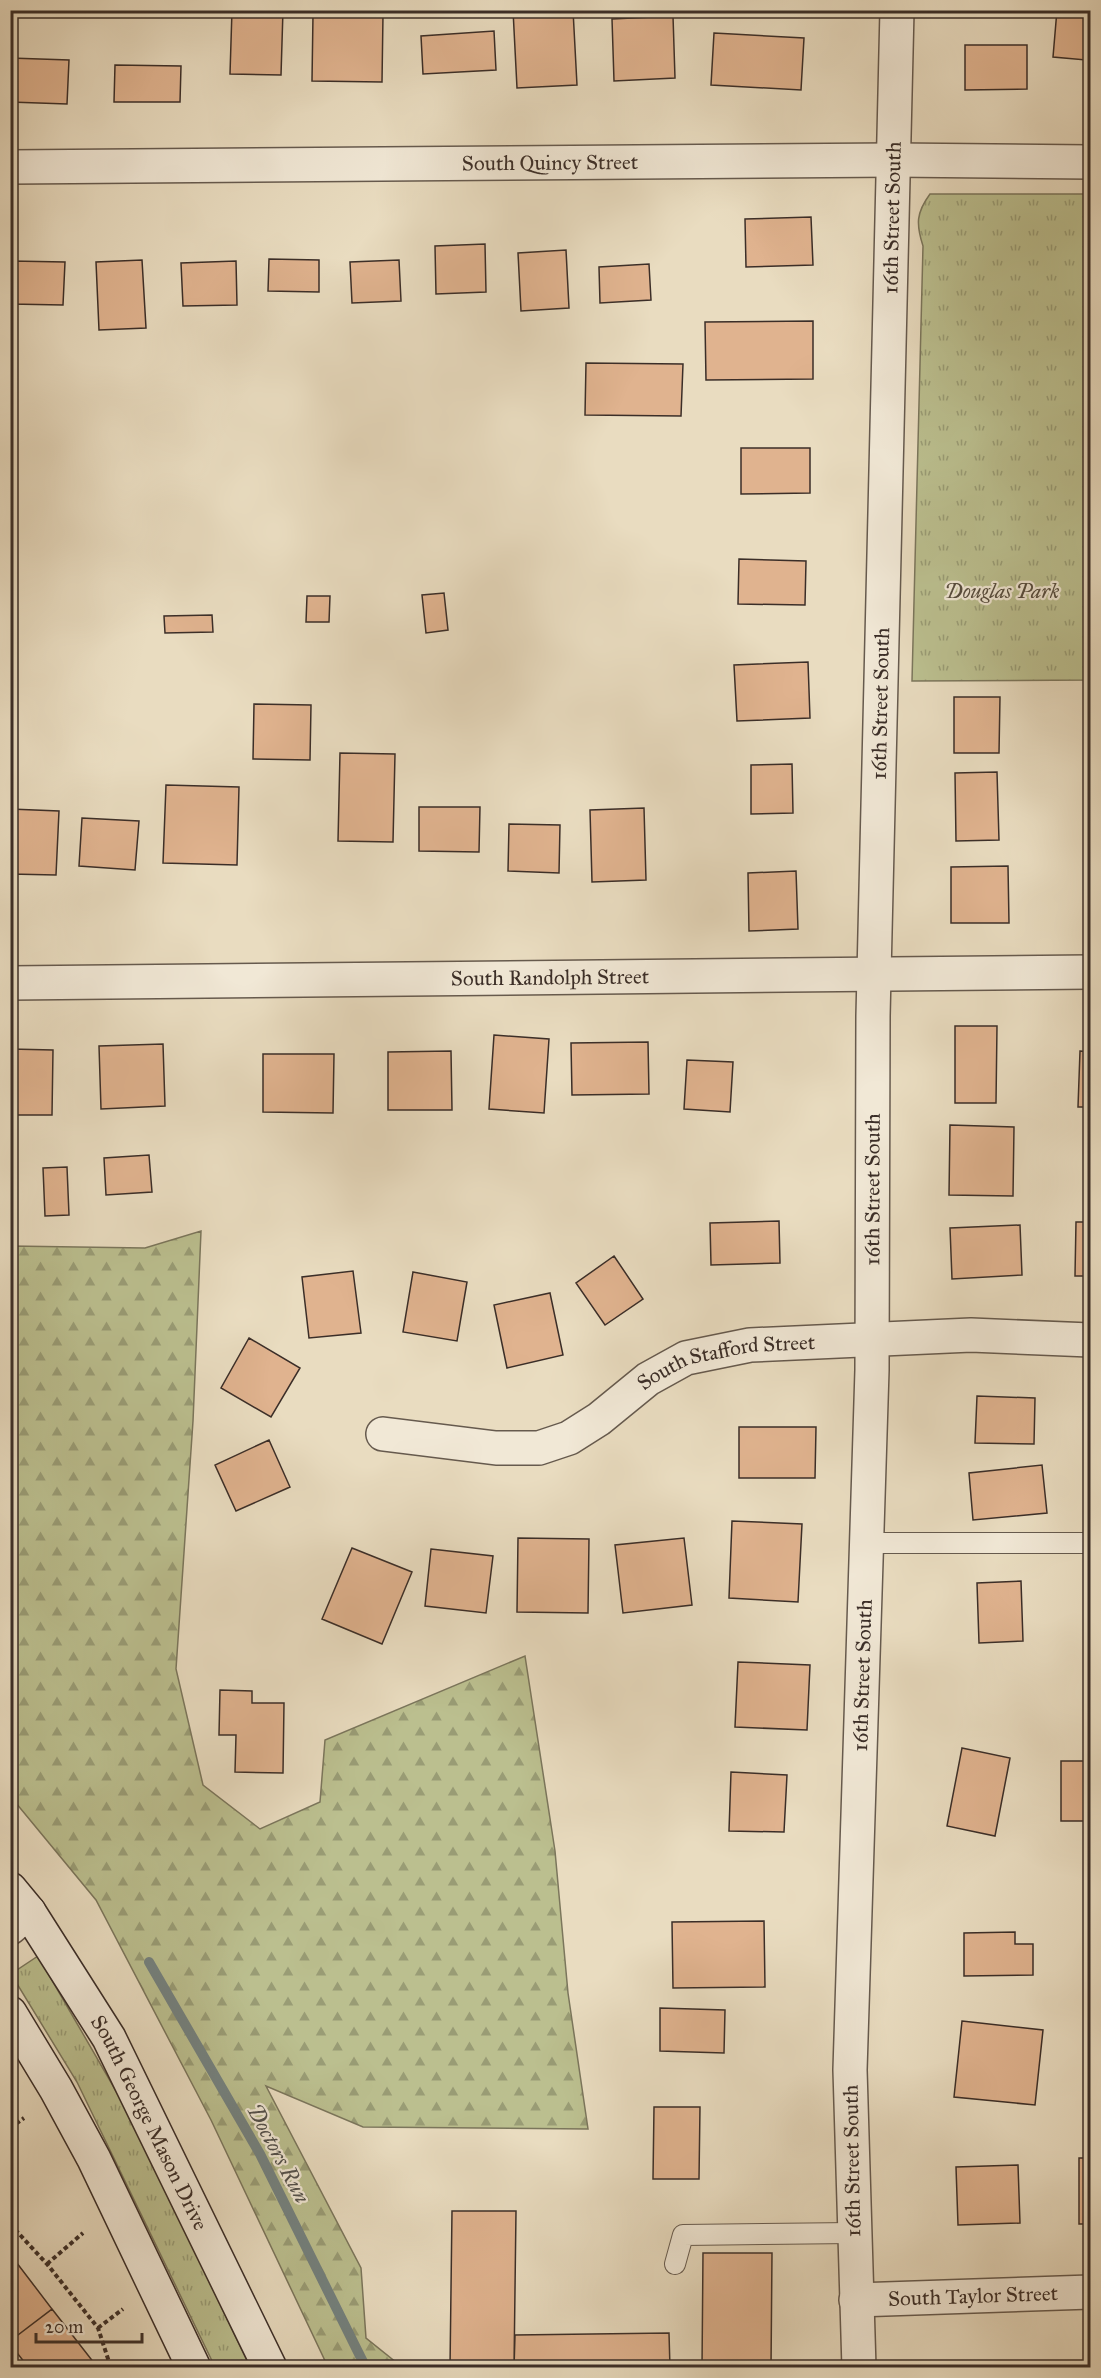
<svg xmlns="http://www.w3.org/2000/svg" width="1101" height="2378" font-family="'IM FELL Great Primer',serif">
<style>
.grass{fill:url(#grass-tufts);stroke:#7b765c;stroke-width:1.5}
.forest{fill:url(#forest-firs);stroke:#7b765c;stroke-width:1.5}
.lines{fill:none;stroke-linecap:round;stroke-linejoin:round}
.stream{stroke:#748280;stroke-width:10}
.building{fill:#e0b38f;stroke:#3b2e28;stroke-width:1.5}
.service-casing{stroke:#665a4e;stroke-width:22}
.minor-casing{stroke:#665a4e;stroke-width:36}
.tertiary-casing{stroke:#665a4e;stroke-width:36}
.secondary-casing{stroke:#3b2e28;stroke-width:36}
.path{stroke:#3b2e28;stroke-width:4;stroke-dasharray:4.5 3;stroke-linecap:butt}
.service{stroke:#f1e8d6;stroke-width:20}
.minor{stroke:#f1e8d6;stroke-width:33}
.tertiary{stroke:#f1e8d6;stroke-width:33}
.secondary{stroke:#f1e8d6;stroke-width:33}
.labels{text-anchor:middle;stroke-width:4.5;stroke-linejoin:round;paint-order:stroke}
.street-label{font-size:21px;fill:#3b2e28;stroke:#f1e8d6}
.park-label{font-size:21px;font-style:italic;fill:#554b3d;stroke:#f1e8d6}
.water-label{font-size:22px;font-style:italic;fill:#53514c;stroke:#f1e8d6}
</style>
<defs>
<pattern id="grass-tufts" width="24" height="20" patternUnits="userSpaceOnUse" patternTransform="scale(1.5)"><rect width="24" height="20" fill="#bbbf8f"/><path d="M3 7l-1-3M5 7V3M7 7l1-3M15 17l-1-3M17 17v-4M19 17l1-3" fill="none" stroke="#999c75"/></pattern>
<pattern id="forest-firs" width="22" height="20" patternUnits="userSpaceOnUse" patternTransform="scale(1.5)"><rect width="22" height="20" fill="#bbbf8f"/><path d="M5 1l3.5 6h-7zM16 11l3.5 6h-7z" fill="#999c75"/></pattern>
</defs>
<rect width="100%" height="100%" fill="#e9dcc0"/>
<filter id="stains"><feTurbulence type="fractalNoise" baseFrequency=".00333" numOctaves="4"/><feColorMatrix values="0 0 0 0 .2 0 0 0 0 .09 0 0 0 0 .02 0 0 0 .5 -.17"/></filter>
<radialGradient id="worn" r=".72"><stop offset=".6" stop-color="#630" stop-opacity="0"/><stop offset="1" stop-color="#630" stop-opacity=".3"/></radialGradient>
<path class="grass" d="M930,194H1090V680L912,681L923,246C916,224 916,213 930,194Z
M38,1956L131,2117L250,2367H215L77,2082L11,1974Z"/>
<path class="forest" d="M201,1231L193,1421L176,1669L203,1785L260,1829L320,1802L325,1740L525,1656L555,1851L568,1993L588,2129L363,2127L266,2086L361,2268L366,2338L402,2367H328L211,2120L96,1900L11,1797V1246L145,1248Z"/>
<g class="lines">
<path class="stream" d="M149,1962L260,2154L366,2368"/>
</g>
<path class="building" d="M232,10H283L281,75L230,74Z
M513,10H573L577,85L517,88Z
M1057,10H1090L1086,60L1053,57Z
M313,15H383L382,82L312,81Z
M673,16L675,78L614,81L612,19Z
M494,31L496,70L423,74L421,36Z
M714,33L804,38L801,90L711,85Z
M965,45H1027V89L965,90Z
M10,58L69,60L67,104L10,102Z
M115,65L181,66L180,102H114Z
M811,217L813,265L746,267L745,219Z
M485,244L486,292L436,294L435,246Z
M566,250L569,308L521,311L518,253Z
M269,259L319,260V292L268,291Z
M142,260L146,328L99,330L96,262Z
M399,260L401,301L352,303L350,262Z
M11,261L65,262L63,305L10,304Z
M236,261L237,305L183,306L181,263Z
M649,264L651,300L600,303L599,267Z
M813,321V379L706,380L705,322Z
M586,363L683,364L681,416L585,415Z
M741,448H810V493L741,494Z
M739,559L806,561L805,605L738,604Z
M444,593L448,630L426,633L422,595Z
M307,596H330L329,622H306Z
M212,615L213,632L165,633L164,616Z
M808,662L810,718L737,721L734,665Z
M954,697H1000L999,753H954Z
M254,704L311,705L310,760L253,759Z
M340,753L395,754L393,842L338,841Z
M792,764L793,813L751,814V765Z
M997,772L999,840L956,841L955,773Z
M166,785L239,787L237,865L163,863Z
M419,807H480L479,852L419,851Z
M644,808L646,880L592,882L590,810Z
M10,809L59,811L56,875L10,874Z
M82,818L139,821L135,870L79,866Z
M509,824L560,825L559,873L508,871Z
M1008,866L1009,923H951V867Z
M796,871L798,929L749,931L748,873Z
M955,1026H997L996,1103H955Z
M494,1035L549,1039L544,1113L489,1109Z
M648,1042L649,1094L572,1095L571,1043Z
M163,1044L165,1106L101,1109L99,1046Z
M10,1049L53,1050L52,1115H10Z
M451,1051L452,1110H388V1052Z
M1080,1051L1090,1052V1107H1078Z
M263,1054H334L333,1113L263,1112Z
M687,1060L733,1062L730,1112L684,1109Z
M950,1125L1014,1127L1013,1196L949,1195Z
M149,1155L152,1192L106,1195L104,1158Z
M67,1167L69,1215L45,1216L43,1168Z
M779,1221L780,1263L711,1265L710,1223Z
M1076,1222H1090V1276H1075Z
M1020,1225L1022,1275L952,1279L950,1228Z
M614,1256L643,1299L605,1325L576,1283Z
M353,1271L361,1333L309,1338L302,1277Z
M413,1272L467,1282L457,1341L403,1332Z
M550,1293L563,1355L507,1368L494,1305Z
M249,1338L300,1368L271,1417L221,1388Z
M977,1396L1035,1398L1034,1444L975,1443Z
M739,1427H816L815,1478H739Z
M269,1440L290,1487L236,1511L215,1465Z
M1042,1465L1047,1513L973,1520L969,1473Z
M732,1521L802,1524L798,1602L729,1598Z
M518,1538L589,1539L588,1613L517,1612Z
M684,1538L692,1605L623,1613L615,1545Z
M352,1548L412,1572L382,1644L322,1619Z
M431,1549L493,1556L486,1613L425,1606Z
M1021,1581L1023,1641L979,1643L977,1583Z
M738,1662L810,1665L807,1730L735,1727Z
M220,1690L252,1691V1703H284L283,1773L235,1772L236,1735H219Z
M962,1748L1010,1758L995,1836L947,1826Z
M1061,1761H1090V1821H1061Z
M731,1772L787,1775L784,1832L729,1831Z
M764,1921L765,1987L673,1988L672,1922Z
M1015,1932V1944H1033V1975L964,1976V1933Z
M660,2008L725,2010L724,2053L660,2051Z
M962,2021L1043,2030L1035,2105L954,2097Z
M654,2107H700L699,2179H653Z
M1079,2158H1090V2224H1079Z
M1018,2165L1020,2223L958,2225L956,2167Z
M452,2211H516L514,2368H450Z
M703,2253H772L771,2368H702Z
M10,2254L52,2309L10,2341Z
M52,2309L98,2368H29L10,2344V2341Z
M669,2333L670,2368H514L515,2335Z"/>
<g class="lines">
<g class="service-casing">
<path id="service" d="M867,1543H1090
M675,2264L683,2235L853,2233"/>
</g>
<g class="minor-casing">
<g id="minor">
<path id="s1" d="M10,167L894,160L1090,162"/>
<path id="s2" d="M10,983L1090,972"/>
<path id="s3" d="M383,1434L496,1448H539L569,1438L599,1419L648,1379L686,1358L750,1345L971,1335L1090,1340"/>
<path d="M10,1928L29,1912"/>
<path id="s4" d="M856,2300L1090,2292"/>
</g>
</g>
<g class="tertiary-casing">
<g id="tertiary">
<path id="s5" d="M859,2368L850,2070L872,1370L873,1016L897,10"/>
</g>
</g>
<g class="secondary-casing">
<g id="secondary">
<path id="s6" d="M10,1889L29,1912L109,2038L270,2368"/>
<path d="M10,2013L56,2089L94,2159L194,2368"/>
</g>
</g>
<path class="path" d="M10,2128L24,2118
M10,2224L47,2264L98,2328L111,2368
M47,2264L83,2233
M98,2328L123,2309"/>
<use href="#service" class="service"/>
<use href="#minor" class="minor"/>
<use href="#tertiary" class="tertiary"/>
<use href="#secondary" class="secondary"/>
</g>
<g class="labels">
<g class="street-label">
<text dy="7" stroke="none"><textPath href="#s1" startOffset="540">South Quincy Street</textPath></text>
<text dy="7" stroke="none"><textPath href="#s5" startOffset="2151">16th Street South</textPath></text>
<text dy="7" stroke="none"><textPath href="#s5" startOffset="1665">16th Street South</textPath></text>
<text dy="7" stroke="none"><textPath href="#s2" startOffset="540">South Randolph Street</textPath></text>
<text dy="7" stroke="none"><textPath href="#s5" startOffset="1179">16th Street South</textPath></text>
<text dy="7" stroke="none"><textPath href="#s3" startOffset="369">South Stafford Street</textPath></text>
<text dy="7" stroke="none"><textPath href="#s5" startOffset="693">16th Street South</textPath></text>
<text dy="7" stroke="none"><textPath href="#s6" startOffset="273">South George Mason Drive</textPath></text>
<text transform="translate(852 2161) rotate(-91)" y="7">16th Street South</text>
<text dy="7" stroke="none"><textPath href="#s4" startOffset="117">South Taylor Street</textPath></text>
</g>
<g class="park-label">
<text x="1002" y="598">Douglas Park</text>
</g>
<g class="water-label">
<text transform="translate(279 2153) rotate(62)" y="8">Doctors Run</text>
</g>
</g>
<rect width="1101" height="2378" fill="none" stroke="#e9dcc0" stroke-width="36"/>
<rect x="12" y="12" width="1077" height="2354" fill="none" stroke="#3b2e28" stroke-width="3"/>
<rect x="18" y="18" width="1065" height="2342" fill="none" stroke="#3b2e28" stroke-width="1.5"/>
<path d="M36 2333v9h106v-9" fill="none" stroke="#3b2e28" stroke-width="3"/>
<text x="45" y="2333" font-size="18" fill="#3b2e28" stroke="#f1e8d6" stroke-width="4.5" paint-order="stroke">20 m</text>
<rect width="100%" height="100%" filter="url(#stains)"/>
<rect width="100%" height="100%" fill="url(#worn)"/>
</svg>
